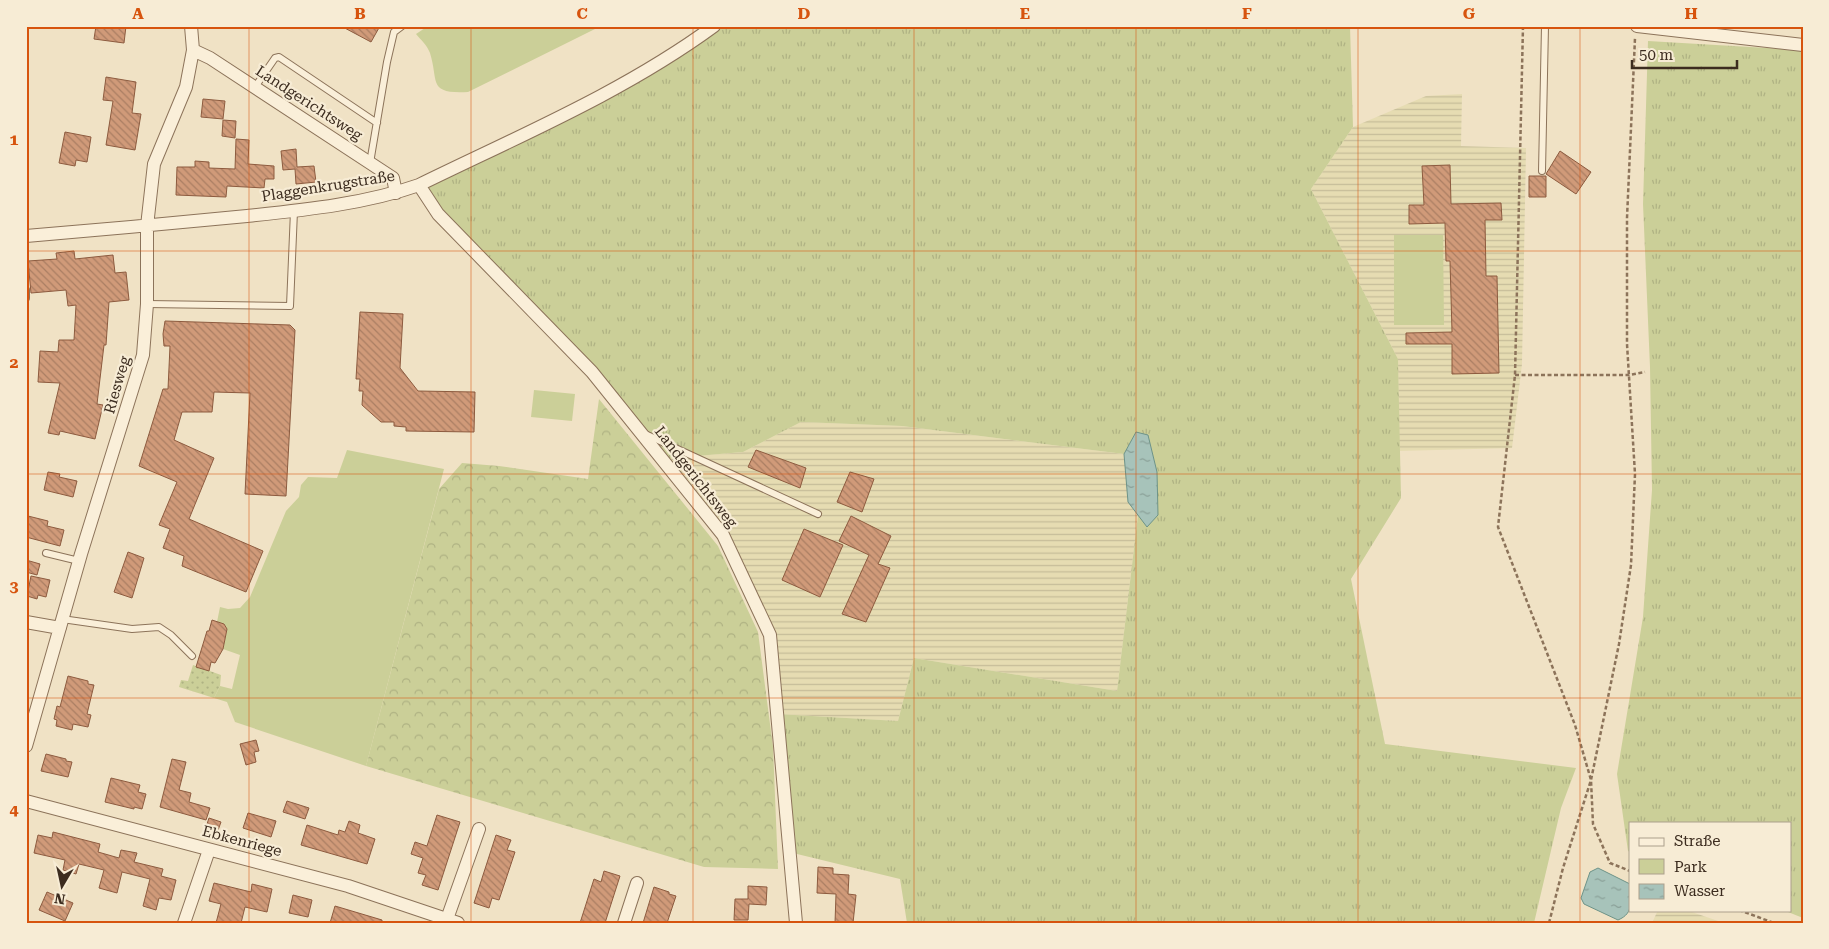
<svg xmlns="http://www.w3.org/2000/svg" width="1829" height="949" font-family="'Roboto Serif',serif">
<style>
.farmland{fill:url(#farmland-rules)}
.grass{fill:url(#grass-tufts)}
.forest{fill:url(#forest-crowns)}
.park{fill:#cbcf98}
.garden{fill:url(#garden-dots)}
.water{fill:url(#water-ripples);stroke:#6d9388}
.building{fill:url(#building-back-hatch);stroke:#8d5b3f}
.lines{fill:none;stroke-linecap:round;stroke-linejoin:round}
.service-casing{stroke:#8c735a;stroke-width:8}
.minor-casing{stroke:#8c735a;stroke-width:14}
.path{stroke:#8c735a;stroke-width:2.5;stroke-dasharray:4 2.5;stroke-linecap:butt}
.service{stroke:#faefd9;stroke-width:6}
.minor{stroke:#faefd9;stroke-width:12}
.grid{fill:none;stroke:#d7540e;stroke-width:1;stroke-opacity:0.55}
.labels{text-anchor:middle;stroke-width:4.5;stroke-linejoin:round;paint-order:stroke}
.street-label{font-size:15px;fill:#3c2c1f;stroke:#f7ecd5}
.neatline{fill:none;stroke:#d7540e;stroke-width:2}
.grid-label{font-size:16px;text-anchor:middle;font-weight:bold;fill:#d7540e}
</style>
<defs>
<pattern id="farmland-rules" width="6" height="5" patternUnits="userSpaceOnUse" patternTransform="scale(1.25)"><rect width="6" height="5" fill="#e6dcb2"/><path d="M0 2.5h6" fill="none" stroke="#c6bd99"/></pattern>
<pattern id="grass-tufts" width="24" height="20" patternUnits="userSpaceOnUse" patternTransform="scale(1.25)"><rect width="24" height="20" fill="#cbcf98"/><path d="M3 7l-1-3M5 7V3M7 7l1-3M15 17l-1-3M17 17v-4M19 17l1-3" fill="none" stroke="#afb283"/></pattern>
<pattern id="forest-crowns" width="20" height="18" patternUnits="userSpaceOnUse" patternTransform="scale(1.25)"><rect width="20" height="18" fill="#cbcf98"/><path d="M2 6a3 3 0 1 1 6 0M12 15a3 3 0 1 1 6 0" fill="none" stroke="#afb283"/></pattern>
<pattern id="garden-dots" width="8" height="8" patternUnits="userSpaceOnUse" patternTransform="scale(1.25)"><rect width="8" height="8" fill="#cbcf98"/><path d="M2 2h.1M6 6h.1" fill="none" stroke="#afb283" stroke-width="1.8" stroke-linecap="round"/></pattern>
<pattern id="water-ripples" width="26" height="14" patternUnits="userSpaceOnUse" patternTransform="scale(1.25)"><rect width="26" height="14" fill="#a7c3ba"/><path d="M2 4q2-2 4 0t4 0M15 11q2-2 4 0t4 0" fill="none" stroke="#899f97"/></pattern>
<pattern id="building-back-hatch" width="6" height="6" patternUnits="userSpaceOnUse" patternTransform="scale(1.25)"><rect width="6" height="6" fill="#d09a79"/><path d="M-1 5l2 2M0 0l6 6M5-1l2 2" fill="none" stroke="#aa7e63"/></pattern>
</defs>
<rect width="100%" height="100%" fill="#f0e2c5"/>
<path class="farmland" d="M1462,94L1461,146L1526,148L1522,364L1512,448L1399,451L1398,359L1311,189L1353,127L1426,96Z
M801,422L902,426L1124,454L1128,502L1138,515L1117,691L914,658L898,721L778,714L770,635L724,535L662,459L743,452Z
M1658,910H1686L1724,923H1652Z"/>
<path class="grass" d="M714,26H1350L1353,127L1311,189L1398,359L1401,498L1351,579L1385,744L1576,768L1561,808L1534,923H907L900,879L797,854L789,849L778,714L898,721L914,658L1117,691L1138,515L1136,432L1124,454L902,426L801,422L743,452L662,459L419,185L593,100Z
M1648,41L1803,50V918L1783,910H1790V823H1630V852L1628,851L1617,774L1643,617L1652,490L1650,367L1643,204Z"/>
<path class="forest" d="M599,399L718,546L758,632L773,747L778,869L704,867L366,766L439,489L462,463L499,466L588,479Z"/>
<path class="park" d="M428,26H594L595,29L468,92C427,94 439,82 430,53C427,45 421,40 416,34Z
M1394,235H1443L1444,325H1394Z
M534,390L575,394L572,421L531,417Z
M347,450L444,469L366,766L235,722L227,702L214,698L220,686L232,689L240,655L223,649L227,629L224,624L217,622L220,607L228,609L240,608L250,597L286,511L299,497L301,485L308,477L337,478Z"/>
<path class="garden" d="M193,665L221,675L220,686L214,698L179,687L181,680L188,681Z"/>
<path class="water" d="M1136,432L1148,435L1157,472L1158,515L1147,527L1128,502L1124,454Z
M1598,868L1630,884C1630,900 1635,913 1618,920L1584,904L1581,898L1590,872Z"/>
<path class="building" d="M96,26H126L124,43L94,39Z
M341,26H380L371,42Z
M106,77L136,82L132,113L141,114L135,150L106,145L113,101L103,100Z
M203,99L225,101L223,119L201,117Z
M223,120L236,121L235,138L222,136Z
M65,132L91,137L87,162L76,160L75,166L59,163Z
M236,139L249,140L248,164L274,166V179H265L264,188L227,186L226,197L176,195L177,167H195V161L209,162V168L235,169Z
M296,149L297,167L314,166L316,182L296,184L295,169L283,170L281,151Z
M1560,151L1591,172L1576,194L1546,174Z
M1450,165L1451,204L1501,203L1502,220H1485L1486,276H1497L1499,373L1452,374V344H1406V333L1452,332L1450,261H1446L1445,223L1409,224V205H1424L1422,166Z
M1529,176H1546V197H1529Z
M74,251L75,259L113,255L115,273L126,272L129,300L109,302L106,345H104L97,404L103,405L95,439L60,431L59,435L48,433L60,383L38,382L40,351L58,352L59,340H74L76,305L68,306L66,290L31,293L28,261L57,259L56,253Z
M360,312L403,314L400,368L418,391L475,392L474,432L406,431V427L394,426V422H381L362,405L363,391H359L360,379H356Z
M165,321L290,325L295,330L286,496L245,494L250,393L214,392L212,412H182L174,440L214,458L189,519L263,551L246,592L182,566L184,556L163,548L170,529L159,525L177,482L139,466L163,389H168L170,346H164L163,334Z
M756,450L806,468L800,488L748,467Z
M48,472L60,474L59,477L77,481L73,497L44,490Z
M850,472L874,479L862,512L837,502Z
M28,516L48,521L47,526L64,530L60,546L26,537Z
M851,516L891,536L878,564L890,568L866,622L842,614L869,555L839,541Z
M804,529L843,545L820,597L782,580Z
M128,552L144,558L132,598L114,592Z
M26,560L40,564L37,575L26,572Z
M31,576L50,580L46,597L38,595L37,599L27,596Z
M212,620L224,624L227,629L223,649L215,663L211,662L209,671L196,667L207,631H209Z
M68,676L88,681V684L94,685L87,714L91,715L88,727L73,724L72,730L56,726L57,720L54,719L57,706L60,707Z
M256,740L259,751L254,752L256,762L246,765L240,744Z
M46,754L66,759V761L72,762L68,777L41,771Z
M172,759L186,762L179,790L191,793L189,802L210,808L206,820L160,807Z
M111,778L140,785L138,792L146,794L142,809L134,807V809L105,802Z
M287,801L309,808L305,819L283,812Z
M248,813L276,821L271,837L243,828Z
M437,815L460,822L438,890L422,885L426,875L418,873L423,858L411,854L415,842L427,846Z
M209,818L221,822L217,833L205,830Z
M349,821L360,825L358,833L375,839L367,864L301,845L307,825L338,835L339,830L345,832Z
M53,832L100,844L98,852L119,858L121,850L137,853L134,862L163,869L161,876L176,880L171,900L159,898L156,910L143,906L150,879L122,872L117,893L99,888L104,870L79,864L76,874L63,870L65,860L34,853L38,835L52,838Z
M496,835L511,840L507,850L515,852L499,900L492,898L489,908L474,903Z
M818,867L833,868V874L849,875L848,894L856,895L853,923H835L836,894L817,893Z
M604,871L620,876L605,923H580L594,879L601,882Z
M214,883L251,892L252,884L272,889L267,912L245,907L241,923H216L221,904L209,901Z
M748,886L767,887L766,905L749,904L748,920H734L735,899H748Z
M654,887L669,892V894L676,896L667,923H643Z
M47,892L73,903L65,921L39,910Z
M293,895L312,900L308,917L289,913Z
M335,906L382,920V923H330Z"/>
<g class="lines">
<g class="service-casing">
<path id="service" d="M255,87L275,58L279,57L377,123
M370,163L387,62L394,32L402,26
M1542,171L1545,26
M26,290V298
M147,304L290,306L294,211
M645,434L818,514
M46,553L79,561
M62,619L132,629L159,627L171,635L192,656"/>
</g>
<g class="minor-casing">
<path id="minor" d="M1637,26L1803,45
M193,50L210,58L393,178L396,193
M419,185L438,214L592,372L723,535L770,635L796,923
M26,236C100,230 173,223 247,216C304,210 365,204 419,185C519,136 624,92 714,26
M26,622L60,628
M26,746L81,554L143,355L147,304V226L154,164L186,87L193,50L191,26
M26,801L348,886L458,923
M447,919L479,829
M184,923L209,850
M624,923L637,883"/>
</g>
<path class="path" d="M1523,26L1515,375L1498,527L1575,725L1591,780L1593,824L1610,863L1630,871
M1515,375H1629L1645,372
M1739,910L1774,923
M1549,923L1563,868L1591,780L1619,644L1631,565L1635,474L1627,344V218L1635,38"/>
<use href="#service" class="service"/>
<use href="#minor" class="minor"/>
</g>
<path class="grid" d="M249,26V923M471,26V923M693,26V923M914,26V923M1136,26V923M1358,26V923M1580,26V923M26,251H1803M26,474H1803M26,698H1803"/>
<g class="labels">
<g class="street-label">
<text transform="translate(309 103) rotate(33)" y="5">Landgerichtsweg</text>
<text transform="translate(328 186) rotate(-9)" y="5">Plaggenkrugstraße</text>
<text transform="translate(117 385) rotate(-74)" y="5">Riesweg</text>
<text transform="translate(696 477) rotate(52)" y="5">Landgerichtsweg</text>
<text transform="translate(242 841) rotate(15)" y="5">Ebkenriege</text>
</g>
</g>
<rect width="1829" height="949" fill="none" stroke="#f7ecd5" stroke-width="55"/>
<rect x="1629" y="822" width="162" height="90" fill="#f7ecd5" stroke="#ac9f8c"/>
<rect x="1639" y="838" width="25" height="8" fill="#faefd9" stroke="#ac9f8c"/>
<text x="1674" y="846" font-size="15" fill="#3c2c1f">Straße</text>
<rect x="1639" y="859" width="25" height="15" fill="#cbcf98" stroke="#ac9f8c"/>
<text x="1674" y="872" font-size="15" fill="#3c2c1f">Park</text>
<rect x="1639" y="884" width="25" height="15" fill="url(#water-ripples)" stroke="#ac9f8c"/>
<text x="1674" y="896" font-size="15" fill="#3c2c1f">Wasser</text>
<g transform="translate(62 886) rotate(189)" stroke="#f7ecd5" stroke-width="4" paint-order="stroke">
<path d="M0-4L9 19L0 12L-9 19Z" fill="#3c2c1f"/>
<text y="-8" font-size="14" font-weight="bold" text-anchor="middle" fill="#3c2c1f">N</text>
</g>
<path d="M1632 60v8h105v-8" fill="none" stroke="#3c2c1f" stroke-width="2.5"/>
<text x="1639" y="60" font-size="15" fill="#3c2c1f" stroke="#f7ecd5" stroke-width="4" paint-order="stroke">50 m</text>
<rect x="28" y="28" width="1774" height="894" class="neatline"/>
<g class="grid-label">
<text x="138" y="19">A</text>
<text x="360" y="19">B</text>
<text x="582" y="19">C</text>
<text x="804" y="19">D</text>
<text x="1025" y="19">E</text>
<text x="1247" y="19">F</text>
<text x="1469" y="19">G</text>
<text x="1691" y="19">H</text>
<text x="14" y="145">1</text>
<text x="14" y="368">2</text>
<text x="14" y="592">3</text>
<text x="14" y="815">4</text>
</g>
</svg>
